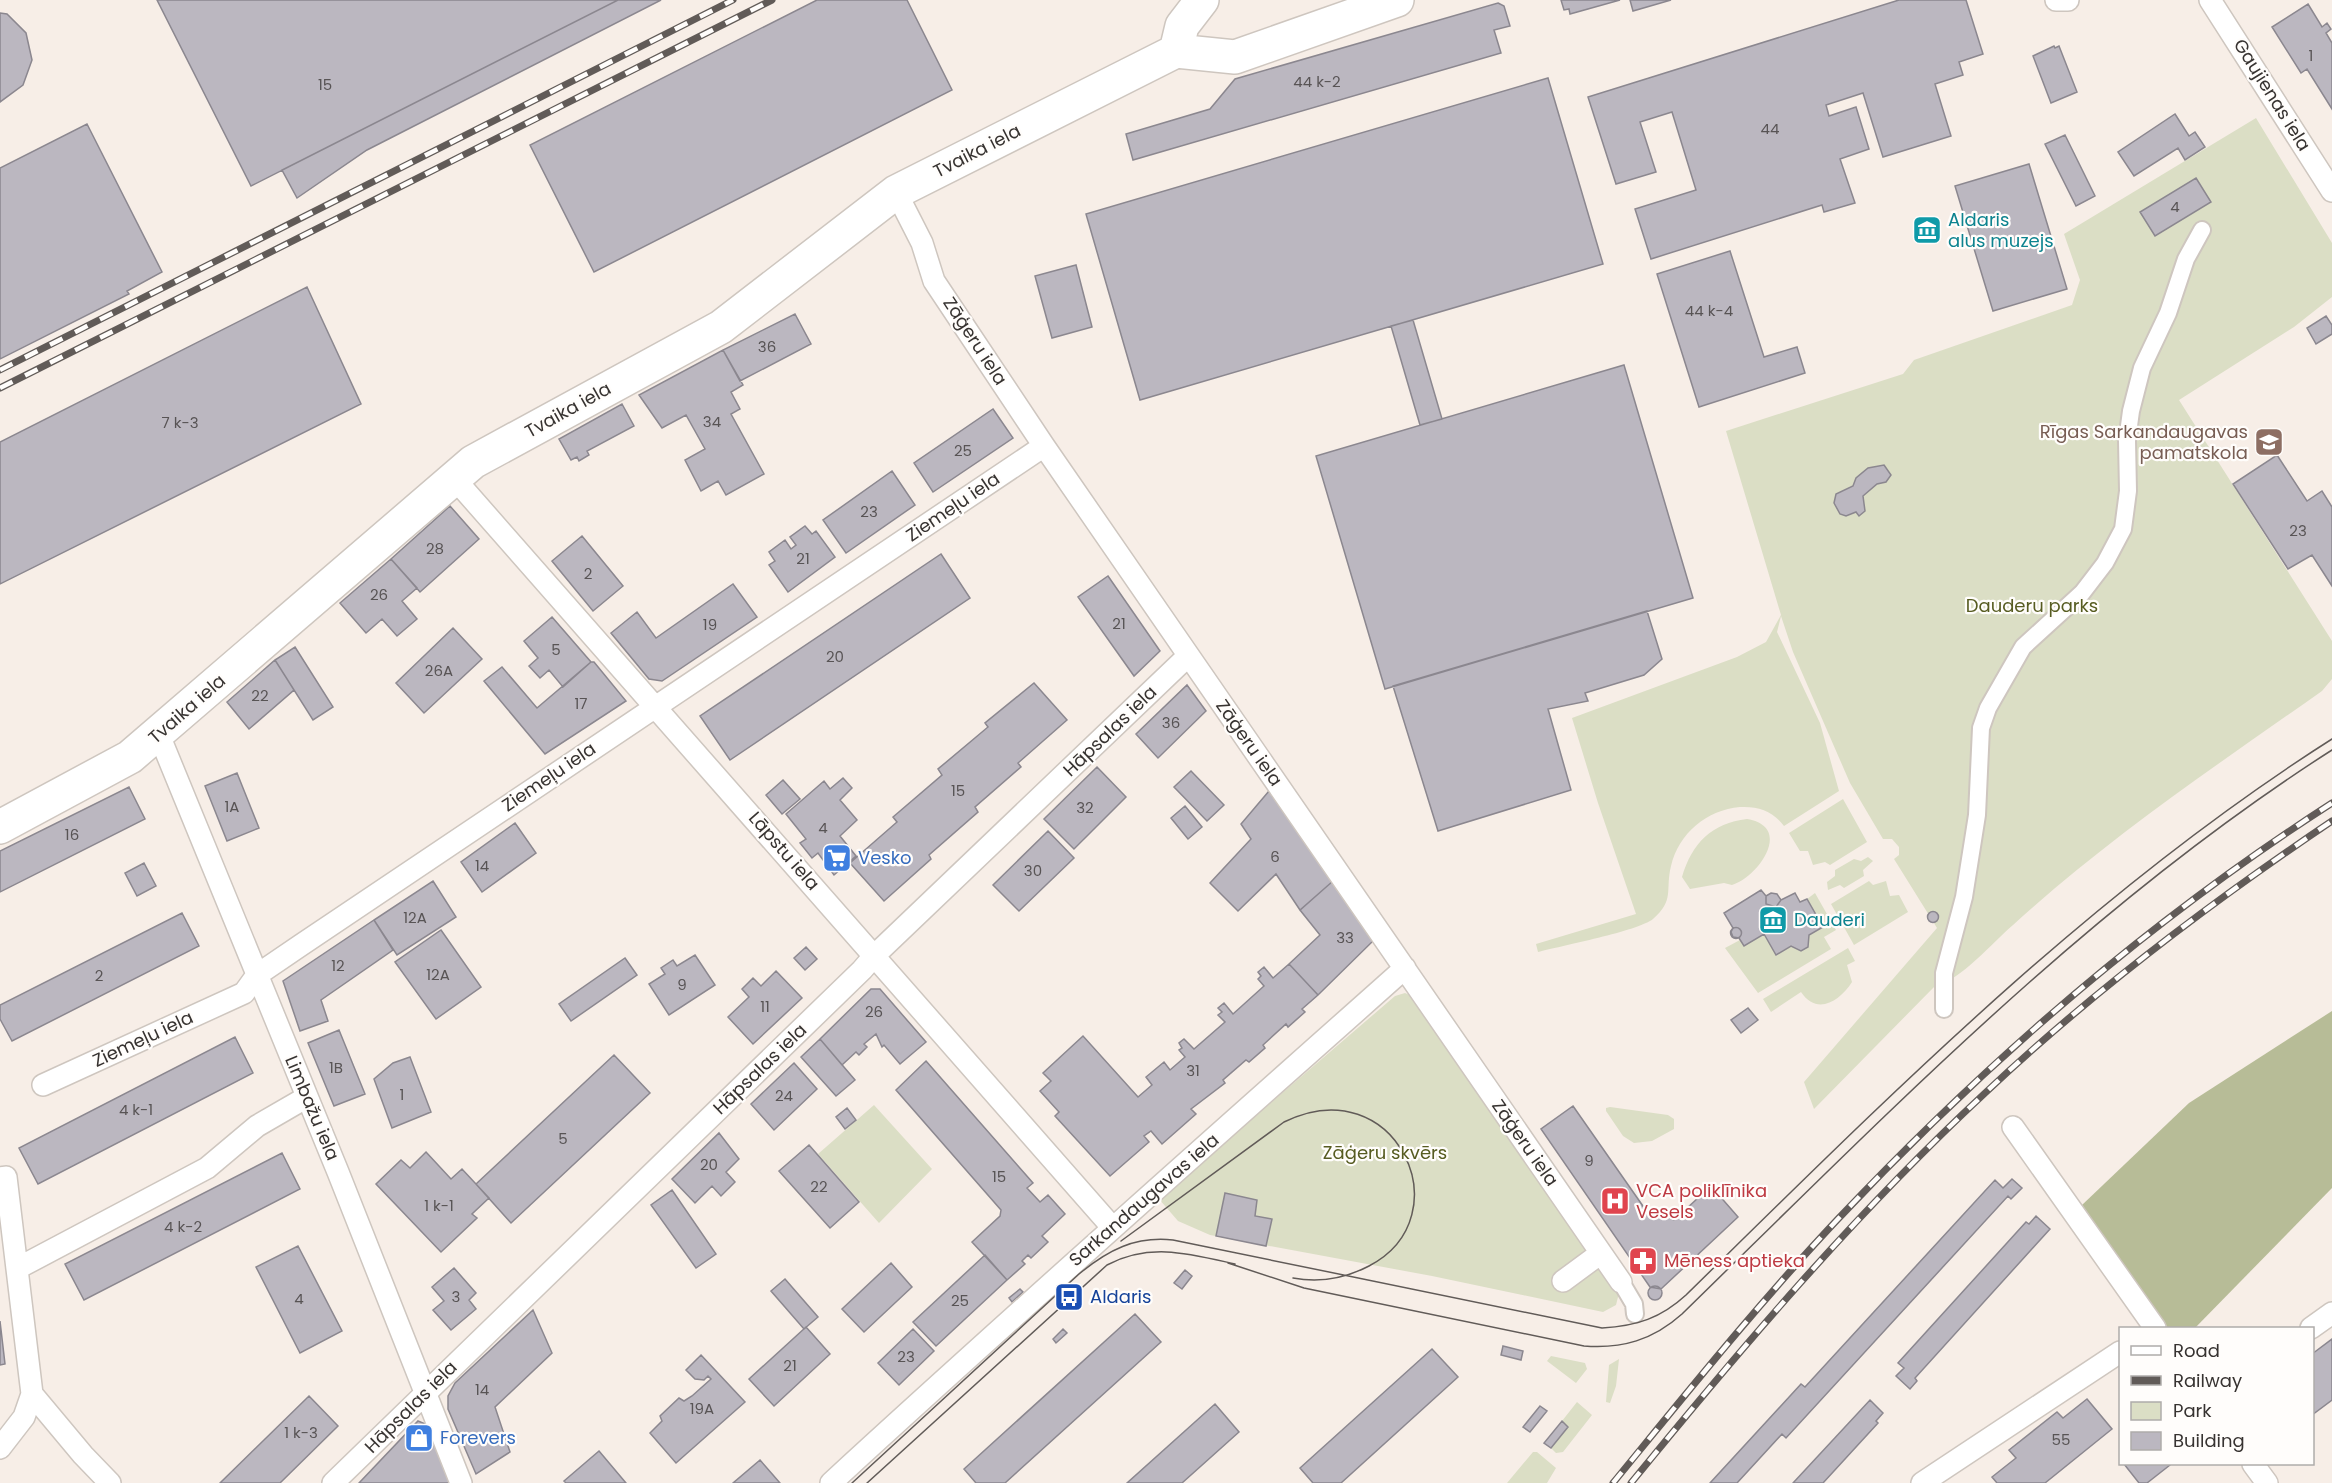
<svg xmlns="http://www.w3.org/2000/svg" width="2332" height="1483" font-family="Poppins,sans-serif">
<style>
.green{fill:#dbdec5}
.forest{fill:#b7bc97}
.building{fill:#bbb7c0;stroke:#8b878f;stroke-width:1.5}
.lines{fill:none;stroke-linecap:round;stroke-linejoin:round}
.pedestrian-casing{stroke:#cec6bf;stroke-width:20}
.minor-casing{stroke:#cec6bf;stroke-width:24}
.primary-casing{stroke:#cec6bf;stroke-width:36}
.pedestrian{stroke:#fff;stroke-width:16}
.minor{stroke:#fff;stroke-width:21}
.primary{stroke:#fff;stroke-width:33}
.tram{stroke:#615b58;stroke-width:1.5}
.rail-casing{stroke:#615b58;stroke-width:7}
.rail{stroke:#fffdfb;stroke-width:4.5;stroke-dasharray:14;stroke-linecap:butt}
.labels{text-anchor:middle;stroke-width:4.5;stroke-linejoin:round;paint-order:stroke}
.number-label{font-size:15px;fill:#585455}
.street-label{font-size:18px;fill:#373331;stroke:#fffdfb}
.culture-label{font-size:18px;fill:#0d838f;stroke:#fffdfb;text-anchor:start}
.education-label{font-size:18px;fill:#785e54;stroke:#fffdfb;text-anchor:end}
.park-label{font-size:18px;fill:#575c21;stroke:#fffdfb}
.shop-label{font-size:18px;fill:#366cbe;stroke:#fffdfb;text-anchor:start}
.health-label{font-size:18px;fill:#be3a42;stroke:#fffdfb;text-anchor:start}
.transit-label{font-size:18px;fill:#164399;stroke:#fffdfb;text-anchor:start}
</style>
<rect width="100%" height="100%" fill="#f7eee7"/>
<path class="green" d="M2256,118L2332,243V297L2294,327L2179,400L2332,641V679L2322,691C2217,765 2108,838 2013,925C1994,941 1959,982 1935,986L1814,1109L1804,1082L1937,928L1894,859L1899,855V847L1892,839H1883L1850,783L1793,652L1781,616L1777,632L1820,723L1839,791L1784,826C1773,811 1758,806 1740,807C1707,810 1679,833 1671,866C1665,890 1675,900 1653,919C1638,931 1561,946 1538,952L1536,944L1636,914L1598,803L1572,718L1737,657L1766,642L1781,615L1726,431L1903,374L1914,360L2072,305L2080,280L2064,234Z
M1843,799L1867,842L1830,865L1825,862L1813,865L1808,851H1800L1789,833Z
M1747,819C1794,827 1758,877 1732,885L1724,883L1690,889L1682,877C1692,843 1712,823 1747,819Z
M1868,857L1873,861L1863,870L1864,876L1844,888L1840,885L1828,890L1827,882L1835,876V870L1854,859L1861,861Z
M1869,881L1873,885L1886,881L1890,896L1899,895L1908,912L1854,945L1831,904Z
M1815,893L1836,930L1824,937L1831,949L1758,993L1725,948L1740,940L1744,946L1764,934L1776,955L1791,946L1801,951L1808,947L1809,935L1822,926L1807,899Z
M1848,948L1855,961L1847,965L1852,982C1840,1001 1817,1016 1801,992L1771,1012L1763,999Z
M1405,993L1414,997L1619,1293L1616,1305L1603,1312L1432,1276L1210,1235L1178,1221L1159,1199L1395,996Z
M874,1105L932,1169L879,1223L818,1154Z
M1610,1107L1668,1115L1674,1119V1129L1652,1141L1634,1143L1623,1136L1606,1111V1108Z
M1551,1356L1585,1363L1587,1369L1576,1383L1547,1361Z
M1619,1359L1616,1386L1610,1403L1606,1402L1609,1365Z
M1577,1402L1592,1415L1563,1452L1556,1453L1551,1448L1568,1427L1562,1421Z
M1533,1452H1537L1556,1468L1547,1483H1507Z"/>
<path class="forest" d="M2332,1011V1188L2195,1328H2168L2082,1205L2189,1103Z"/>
<path class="building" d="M157,0H618L251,186Z
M618,0H661L367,150L297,198L282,170Z
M817,0H907L952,90L594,272L530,145Z
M1561,0H1620L1570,14L1569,9L1564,10Z
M1630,0H1671L1633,11Z
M1899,0H1966L1983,54L1959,62L1963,75L1935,84L1951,136L1883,157L1863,93L1826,105L1829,116L1856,107L1869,149L1840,159L1855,203L1824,212L1822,205L1651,259L1635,209L1696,190L1672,112L1640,122L1656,172L1616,184L1588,97Z
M1498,3L1504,6L1510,26L1494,30L1501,53L1133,160L1126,134L1210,109L1235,79Z
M2308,4L2322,27L2327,23L2331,29L2326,33L2332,43V109L2307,69L2301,73L2272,27Z
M0,13L7,14L26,33L32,60L23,85L0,102Z
M2054,46L2055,48L2059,46L2077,92L2051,103L2033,56Z
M1548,78L1603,264L1140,400L1086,214Z
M2175,114L2189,136L2195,132L2205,147L2185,160L2178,148L2134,176L2118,152Z
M87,124L162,272L127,291L129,294L0,359V168Z
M2065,135L2095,196L2076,206L2045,144Z
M2029,164L2067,289L1993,311L1955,186Z
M2196,178L2211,202L2155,236L2140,212Z
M1730,251L1764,357L1797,347L1805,373L1699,407L1657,274Z
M1076,265L1092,327L1052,338L1035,276Z
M307,287L361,404L0,584V442Z
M795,314L811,344L740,381L723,350Z
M2326,316L2332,325V334L2316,344L2307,328Z
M1413,320L1442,419L1420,425L1391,326Z
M723,350L743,385L731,392L740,409L731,414L764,474L726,495L718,481L701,491L685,460L705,449L686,415L662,428L639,395Z
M1624,365L1693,598L1385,689L1316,456Z
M622,404L634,426L587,451L589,455L579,461L577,457L571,460L559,439Z
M993,409L1013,438L933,492L914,463Z
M2277,455L2307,501L2322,491L2332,507V586L2312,555L2288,569L2233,484Z
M1884,465L1891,475L1886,482L1877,484L1863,496L1865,511L1859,516L1856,512L1846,516L1840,514L1834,503L1836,494L1853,486L1856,478L1868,468Z
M892,471L915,505L846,553L823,520Z
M450,506L479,539L420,592L391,559Z
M805,526L812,534L816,531L835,557L788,592L769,565L775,561L769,552L785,540L791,549L796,545L790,537Z
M582,536L623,586L593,611L552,561Z
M941,554L970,598L730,760L700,716Z
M391,559L417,588L402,601L417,619L397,636L382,619L366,633L340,603Z
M1108,576L1160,651L1134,676L1078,597Z
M733,584L757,617L662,681L649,679L611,633L637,612L656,638Z
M1647,611L1662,659L1644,675L1585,693L1588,701L1548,709L1571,790L1438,831L1393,686Z
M552,617L591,662L563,687L549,670L540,678L529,666L538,658L524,641Z
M453,628L482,659L424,713L396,683Z
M295,647L333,707L313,720L275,660Z
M275,660L294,690L249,729L227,702Z
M591,662H594L626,701L545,754L484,681L502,667L537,708Z
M1034,683L1067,720L1018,763L1021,767L975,807L978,812L929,855L931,859L884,901L850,863L897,822L893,817L942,775L938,769L988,727L985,723Z
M1187,685L1206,711L1158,758L1136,734Z
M1097,767L1126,797L1074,849L1044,819Z
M1191,771L1224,805L1207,821L1174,787Z
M237,773L259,828L227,841L205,786Z
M843,778L852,788L840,800L857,820L840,836L856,856L834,875L818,853L812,858L800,843L806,839L786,814L824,781L830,789Z
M783,780L800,799L782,814L766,795Z
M129,787L145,819L0,892V851Z
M1269,791L1333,881L1300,910L1276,874L1238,911L1210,883L1251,839L1241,824Z
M1185,806L1202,827L1188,839L1171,818Z
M515,823L536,853L482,892L461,862Z
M1048,831L1074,858L1019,911L993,885Z
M144,863L156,886L137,896L125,873Z
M433,881L456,917L397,955L374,920Z
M1333,881L1374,940L1318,995L1289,964L1320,935L1300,910Z
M1761,890L1766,896L1771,893L1777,894L1781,900L1795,893L1800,902L1807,899L1823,927L1809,935L1808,947L1801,951L1791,946L1776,955L1764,934L1744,946L1739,938L1733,937L1731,932L1733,928L1724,913Z
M1771,893L1777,894L1781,900L1776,907L1766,904V896Z
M1927.5 917a5.5 5.5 0 1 1 11 0a5.5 5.5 0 1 1-11 0Z
M182,913L199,946L12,1041L0,1019V1005Z
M374,920L393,950L321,1000L328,1021L300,1031L283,981Z
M1730.5 933a5.5 5.5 0 1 1 11 0a5.5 5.5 0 1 1-11 0Z
M441,930L481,987L436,1019L395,962Z
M806,947L817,959L805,970L794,958Z
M695,955L715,985L669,1015L649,984L665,974L661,968L673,960L677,966Z
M625,958L637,975L571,1021L559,1004Z
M1289,964L1318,995L1302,1009L1305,1012L1288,1027L1286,1024L1263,1045L1265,1048L1249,1062L1246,1060L1223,1080L1225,1083L1191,1109L1196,1114L1162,1144L1151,1131L1144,1136L1149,1142L1110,1176L1055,1116L1059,1112L1040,1091L1051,1081L1043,1073L1083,1036L1138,1097L1152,1085L1146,1077L1164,1062L1170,1070L1185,1057L1179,1050L1182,1048L1179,1043L1184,1039L1194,1049L1225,1022L1218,1015L1222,1012L1218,1008L1224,1003L1233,1014L1264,986L1258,979L1261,976L1258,972L1264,967L1273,978Z
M776,971L802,998L753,1044L728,1017L749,997L742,989L753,978L761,986Z
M871,989H880L926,1042L900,1064L884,1045L882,1047L876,1034L864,1044L867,1047L859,1055L856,1052L842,1065L820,1039Z
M1748,1008L1758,1020L1741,1033L1731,1020Z
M339,1030L365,1094L334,1106L308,1043Z
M235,1037L253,1073L38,1184L19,1148Z
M820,1039L855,1080L836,1096L801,1057Z
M614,1055L650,1093L511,1223L476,1184Z
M410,1057L431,1112L392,1128L374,1079L393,1063Z
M926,1061L1033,1183L1027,1188L1040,1202L1048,1195L1065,1214L1042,1236L1048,1242L1031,1258L1028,1255L1022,1261L1025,1264L1007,1280L972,1242L1000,1216L1001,1210L896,1090Z
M794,1063L817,1089L774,1130L751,1104Z
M1573,1106L1652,1219L1665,1215L1674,1220L1711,1186L1738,1217L1661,1289L1650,1287L1541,1129Z
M847,1108L856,1120L845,1129L836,1117Z
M719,1133L739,1159L726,1172L735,1182L721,1196L712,1186L695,1203L672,1179Z
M809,1145L859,1202L830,1228L779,1171Z
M426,1152L451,1179L462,1169L489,1198L472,1214L477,1218L441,1252L376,1184L401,1160L410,1168Z
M282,1153L300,1189L84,1300L65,1264Z
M2012,1179L2022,1188L2011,1199L2008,1196L1786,1438L1782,1434L1737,1483H1710L1801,1384L1805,1387L1995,1180L2003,1188Z
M672,1190L716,1254L696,1268L651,1205Z
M1225,1193L1257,1200L1255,1216L1272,1219L1266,1246L1216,1236Z
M2036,1216L2050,1229L1915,1378L1917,1381L1910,1389L1896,1376L1904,1368L1898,1363L2026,1222L2029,1224Z
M298,1246L342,1331L300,1353L256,1267Z
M985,1255L1007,1280L936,1346L913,1322Z
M891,1263L912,1287L864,1332L842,1309Z
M454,1268L476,1293L469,1300L476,1309L451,1330L433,1310L444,1301L432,1287Z
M1185,1270L1192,1276L1182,1289L1174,1283Z
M785,1279L818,1317L804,1329L771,1291Z
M1648 1293a7 7 0 1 1 14 0a7 7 0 1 1-14 0Z
M1020,1289L1023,1292L1012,1302L1009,1298Z
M533,1310L552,1353L495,1407L510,1452L476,1474L448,1409V1396L455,1383Z
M1135,1314L1161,1342L1005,1483H976L964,1469Z
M0,1321L5,1364L0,1365Z
M806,1327L830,1354L774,1406L749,1379Z
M913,1329L934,1351L899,1385L878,1363Z
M1063,1329L1067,1333L1056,1343L1053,1339Z
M2332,1339V1400L2312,1415V1354Z
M1503,1346L1523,1351L1521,1360L1501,1355Z
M1432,1349L1458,1377L1341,1483H1313L1300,1468Z
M701,1355L745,1402L676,1463L650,1433L662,1421L660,1416L679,1398L684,1401L692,1396L711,1379L708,1376L704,1380L695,1379L686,1370Z
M309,1396L338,1426L280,1483H220Z
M2087,1399L2112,1429L2045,1483H1997L1992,1477L2016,1458L2009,1450L2057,1412L2063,1418Z
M1870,1400L1883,1413L1876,1421L1878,1423L1823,1483H1793Z
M1215,1404L1239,1432L1182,1483H1127Z
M1540,1406L1547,1411L1530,1432L1523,1427Z
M418,1421L428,1425L451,1483H359Z
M1562,1421L1568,1427L1551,1448L1544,1443Z
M599,1451L626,1483H566L564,1481Z
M760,1460L780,1483H733Z
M2124,1464H2169L2170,1465L2147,1483H2139Z"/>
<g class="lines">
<g class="pedestrian-casing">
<path id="pedestrian" d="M1944,1009V973L1964,897L1977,815L1981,728L1988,708L2023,647L2082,593L2105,563L2123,529L2128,491L2127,441L2131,411L2142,368L2168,313L2186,259L2202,230
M1621,1282L1634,1304L1635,1314"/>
</g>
<g class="minor-casing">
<path id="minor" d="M2056,0H2068
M2210,0L2332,191
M896,192L922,243L934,281L1044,446L1621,1282
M453,477L1112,1227
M159,735L338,1172L461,1483
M43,1085L244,993L257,975C518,797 781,622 1044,446
M2013,1127L2155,1328
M0,1178L6,1177L32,1394L24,1417L0,1448
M18,1268L207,1168L257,1126L307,1097
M1563,1281L1601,1253
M2311,1328L2332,1313
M32,1394L83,1455L110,1483
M2253,1464L2267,1483
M333,1483L862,970L875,955L1188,656
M831,1483C1020,1309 1213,1139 1405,968
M1922,1483L2120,1352"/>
</g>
<g class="primary-casing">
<path id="primary" d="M1176,51L1182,26L1202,0
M0,827L130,757L473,462L721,327L896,192L1176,51L1235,57L1397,0"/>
</g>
<use href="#pedestrian" class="pedestrian"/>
<use href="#minor" class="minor"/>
<use href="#primary" class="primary"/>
<path class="tram" d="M1121,1241L1284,1122C1395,1067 1465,1216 1369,1266C1344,1279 1320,1283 1293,1278
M1228,1263L1304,1288L1584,1346C1622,1349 1653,1340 1682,1314C1887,1114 2089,905 2332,750
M852,1483L1079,1274C1108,1250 1135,1236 1173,1240L1602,1328C1637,1326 1661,1318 1686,1295C1889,1096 2091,892 2332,739
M867,1483L1107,1265C1150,1242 1191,1254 1235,1264"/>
<g class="rail-casing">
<path id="rail" d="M0,370L733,0
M0,388L772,0
M1613,1483C1686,1394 1758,1304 1837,1220C1985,1063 2150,920 2332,803
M1631,1483C1742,1347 1855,1214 1984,1094C2091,993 2210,903 2332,821"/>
</g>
<use href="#rail" class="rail"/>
</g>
<defs>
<g id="museum-square" transform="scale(1.5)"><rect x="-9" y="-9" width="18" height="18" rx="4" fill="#0f9aa8" stroke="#fffdfb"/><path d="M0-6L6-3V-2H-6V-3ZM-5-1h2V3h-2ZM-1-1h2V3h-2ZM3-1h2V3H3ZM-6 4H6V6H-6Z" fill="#fff"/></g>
<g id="school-square" transform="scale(1.5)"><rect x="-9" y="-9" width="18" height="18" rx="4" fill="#8d6e63" stroke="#fffdfb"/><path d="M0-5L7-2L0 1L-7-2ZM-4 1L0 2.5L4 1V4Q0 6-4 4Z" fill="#fff"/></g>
<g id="supermarket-square" transform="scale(1.5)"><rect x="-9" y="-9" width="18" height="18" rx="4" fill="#3f7fe0" stroke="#fffdfb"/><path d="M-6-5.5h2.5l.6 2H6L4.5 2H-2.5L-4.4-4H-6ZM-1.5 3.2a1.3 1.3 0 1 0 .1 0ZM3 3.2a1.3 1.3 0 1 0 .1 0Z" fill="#fff"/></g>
<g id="hospital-square" transform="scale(1.5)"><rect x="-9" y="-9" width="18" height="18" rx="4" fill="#e0444e" stroke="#fffdfb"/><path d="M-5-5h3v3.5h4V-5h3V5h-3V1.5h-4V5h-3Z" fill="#fff"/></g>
<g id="pharmacy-square" transform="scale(1.5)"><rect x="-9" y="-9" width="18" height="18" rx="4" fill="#e0444e" stroke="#fffdfb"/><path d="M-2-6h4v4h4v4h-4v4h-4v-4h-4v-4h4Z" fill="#fff"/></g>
<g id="bus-square" transform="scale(1.5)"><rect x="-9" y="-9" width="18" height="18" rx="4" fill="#1a4fb4" stroke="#fffdfb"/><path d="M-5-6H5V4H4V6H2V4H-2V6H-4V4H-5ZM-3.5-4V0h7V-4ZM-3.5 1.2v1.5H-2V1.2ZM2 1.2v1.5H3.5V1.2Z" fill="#fff"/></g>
<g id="shop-square" transform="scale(1.5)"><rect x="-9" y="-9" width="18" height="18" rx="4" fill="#3f7fe0" stroke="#fffdfb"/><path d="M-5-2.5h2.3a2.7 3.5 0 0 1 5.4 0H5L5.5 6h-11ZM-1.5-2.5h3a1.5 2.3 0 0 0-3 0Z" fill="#fff"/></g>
</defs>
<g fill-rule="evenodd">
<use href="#museum-square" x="1927" y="230"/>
<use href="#school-square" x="2269" y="442"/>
<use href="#supermarket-square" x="837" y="858"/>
<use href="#museum-square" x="1773" y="920"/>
<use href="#hospital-square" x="1615" y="1201"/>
<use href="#pharmacy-square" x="1643" y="1261"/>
<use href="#bus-square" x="1069" y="1297"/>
<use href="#shop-square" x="419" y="1438"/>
</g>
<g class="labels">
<g class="number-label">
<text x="2311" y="61">1</text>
<text x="1317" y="87">44 k-2</text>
<text x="325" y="90">15</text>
<text x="1770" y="134">44</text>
<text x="2175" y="212">4</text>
<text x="1709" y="316">44 k-4</text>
<text x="767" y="352">36</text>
<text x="712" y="427">34</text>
<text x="180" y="428">7 k-3</text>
<text x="963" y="456">25</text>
<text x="869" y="517">23</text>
<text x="2298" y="536">23</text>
<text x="435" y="554">28</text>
<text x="803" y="564">21</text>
<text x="588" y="579">2</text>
<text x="379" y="600">26</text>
<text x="1119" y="629">21</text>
<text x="710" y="630">19</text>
<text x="556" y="655">5</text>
<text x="835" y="662">20</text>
<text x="439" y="676">26A</text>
<text x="260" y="701">22</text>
<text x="581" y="709">17</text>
<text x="1171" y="728">36</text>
<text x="958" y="796">15</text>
<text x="232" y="812">1A</text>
<text x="1085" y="813">32</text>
<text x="823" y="833">4</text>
<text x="72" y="840">16</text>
<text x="1275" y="862">6</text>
<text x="482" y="871">14</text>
<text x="1033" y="876">30</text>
<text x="415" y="923">12A</text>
<text x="1345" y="943">33</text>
<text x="338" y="971">12</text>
<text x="438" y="980">12A</text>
<text x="99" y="981">2</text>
<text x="682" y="990">9</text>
<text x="765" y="1012">11</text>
<text x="874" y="1017">26</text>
<text x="336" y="1073">1B</text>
<text x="1193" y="1076">31</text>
<text x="402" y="1100">1</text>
<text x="784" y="1101">24</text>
<text x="136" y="1115">4 k-1</text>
<text x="563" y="1144">5</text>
<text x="1589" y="1166">9</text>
<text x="709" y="1170">20</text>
<text x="999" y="1182">15</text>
<text x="819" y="1192">22</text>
<text x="439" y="1211">1 k-1</text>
<text x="183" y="1232">4 k-2</text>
<text x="456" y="1302">3</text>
<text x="299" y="1304">4</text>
<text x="960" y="1306">25</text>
<text x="906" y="1362">23</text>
<text x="790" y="1371">21</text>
<text x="482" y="1395">14</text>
<text x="702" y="1414">19A</text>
<text x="301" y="1438">1 k-3</text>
<text x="2061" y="1445">55</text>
</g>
<g class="street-label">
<text transform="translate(2272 95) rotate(58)" y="6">Gaujienas iela</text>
<text transform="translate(977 151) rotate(-27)" y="6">Tvaika iela</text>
<text transform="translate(975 341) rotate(57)" y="6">Zāģeru iela</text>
<text transform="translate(568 410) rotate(-29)" y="6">Tvaika iela</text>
<text transform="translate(953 507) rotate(-34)" y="6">Ziemeļu iela</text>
<text transform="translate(187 709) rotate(-41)" y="6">Tvaika iela</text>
<text transform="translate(1110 731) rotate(-44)" y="6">Hāpsalas iela</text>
<text transform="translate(1249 743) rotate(55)" y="6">Zāģeru iela</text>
<text transform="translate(549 777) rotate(-34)" y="6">Ziemeļu iela</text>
<text transform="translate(784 851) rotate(49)" y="6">Lāpstu iela</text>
<text transform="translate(143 1039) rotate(-25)" y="6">Ziemeļu iela</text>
<text transform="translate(760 1069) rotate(-44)" y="6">Hāpsalas iela</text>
<text transform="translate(312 1108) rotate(67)" y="6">Limbažu iela</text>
<text transform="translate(1525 1143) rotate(55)" y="6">Zāģeru iela</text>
<text transform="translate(1144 1200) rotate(-41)" y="6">Sarkandaugavas iela</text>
<text transform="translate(411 1407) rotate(-45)" y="6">Hāpsalas iela</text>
</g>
<g class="culture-label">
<text x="1948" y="226">Aldaris<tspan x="1948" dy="21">alus muzejs</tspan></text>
<text x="1794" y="926">Dauderi</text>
</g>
<g class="education-label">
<text x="2248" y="438">Rīgas Sarkandaugavas<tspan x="2248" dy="21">pamatskola</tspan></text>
</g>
<g class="park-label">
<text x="2032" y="612">Dauderu parks</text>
<text x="1385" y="1159">Zāģeru skvērs</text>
</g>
<g class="shop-label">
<text x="858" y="864">Vesko</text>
<text x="440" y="1444">Forevers</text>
</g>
<g class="health-label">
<text x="1636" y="1197">VCA poliklīnika<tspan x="1636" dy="21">Vesels</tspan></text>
<text x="1664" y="1267">Mēness aptieka</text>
</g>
<g class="transit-label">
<text x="1090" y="1303">Aldaris</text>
</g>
</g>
<rect x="2119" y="1327" width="195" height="138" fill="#fffdfb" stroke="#afacaa" stroke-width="1.5"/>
<rect x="2131" y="1346" width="30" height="9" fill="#ffffff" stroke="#afacaa" stroke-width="1.5"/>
<text x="2173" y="1357" font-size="18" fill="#373331">Road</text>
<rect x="2131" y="1376" width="30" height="9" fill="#615b58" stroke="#afacaa" stroke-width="1.5"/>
<text x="2173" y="1387" font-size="18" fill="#373331">Railway</text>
<rect x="2131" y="1402" width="30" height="18" fill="#dbdec5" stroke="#afacaa" stroke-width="1.5"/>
<text x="2173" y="1417" font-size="18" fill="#373331">Park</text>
<rect x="2131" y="1432" width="30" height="18" fill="#bbb7c0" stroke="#afacaa" stroke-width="1.5"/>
<text x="2173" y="1447" font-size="18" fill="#373331">Building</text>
</svg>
